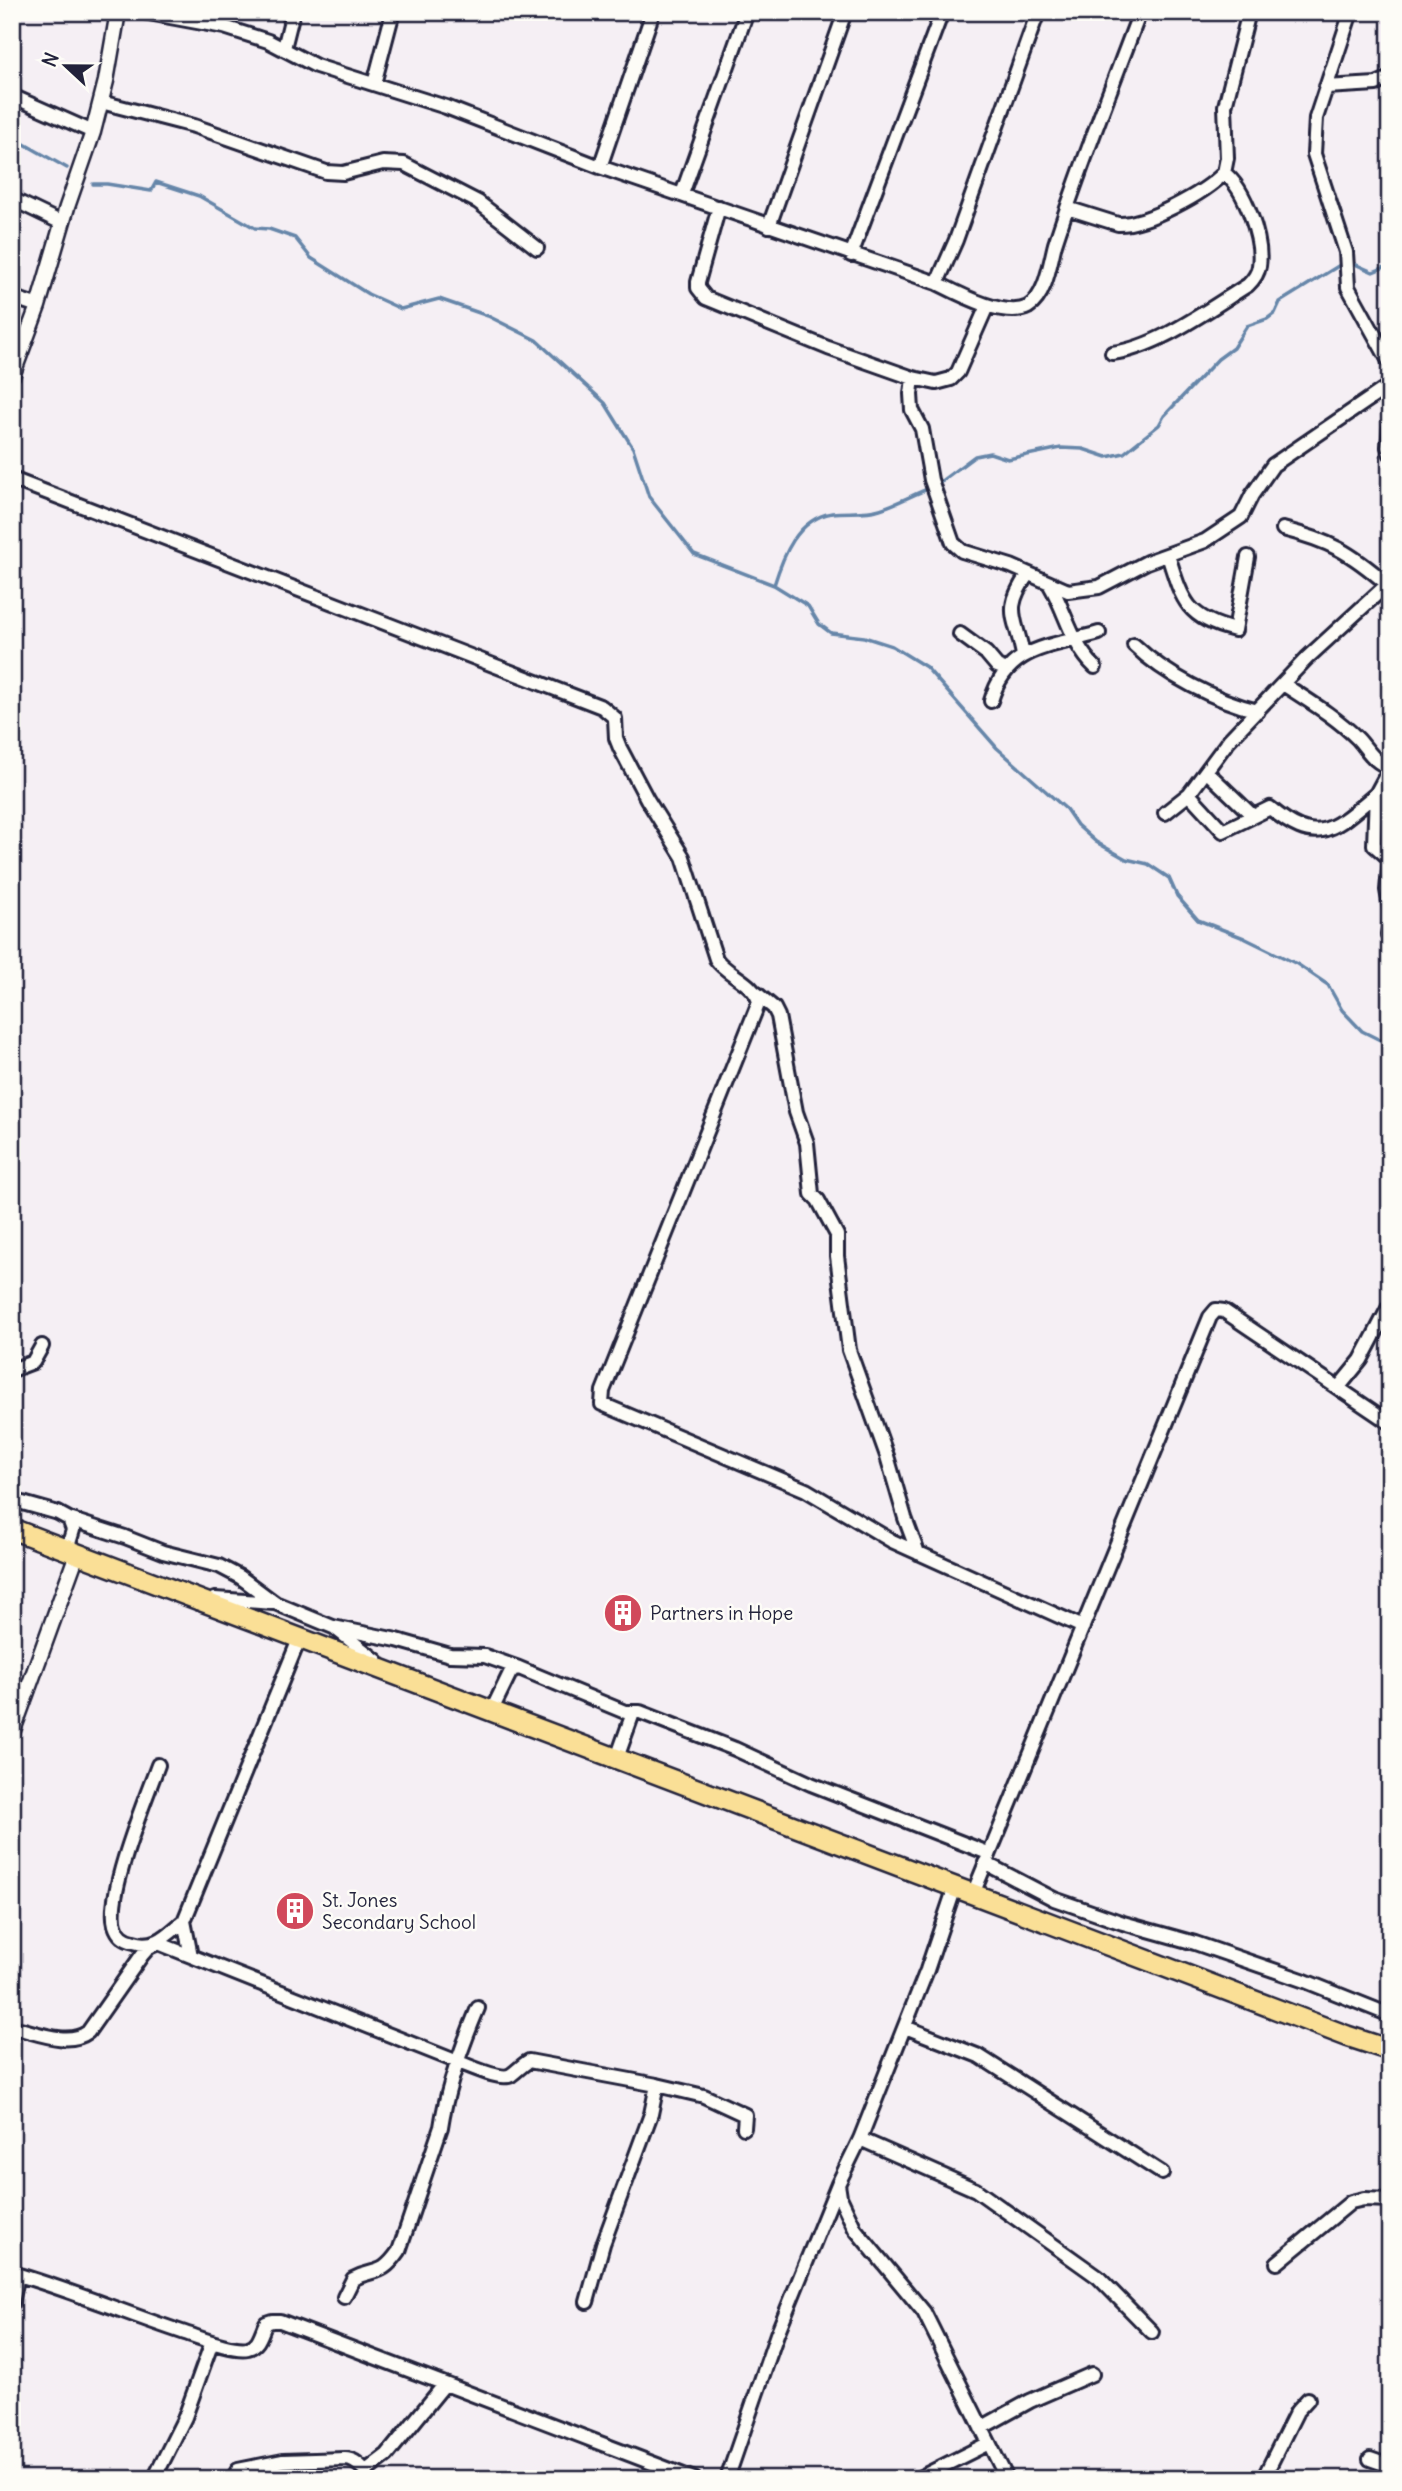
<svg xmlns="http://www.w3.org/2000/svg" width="1402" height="2491" font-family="Delius,sans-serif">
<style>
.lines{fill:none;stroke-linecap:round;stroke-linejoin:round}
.stream{stroke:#6686a9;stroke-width:3.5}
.minor-casing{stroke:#22223b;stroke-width:18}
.tertiary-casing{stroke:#22223b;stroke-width:19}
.trunk-casing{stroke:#22223b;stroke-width:24}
.minor{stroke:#fdfcf7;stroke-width:12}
.tertiary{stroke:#fdfcf7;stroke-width:14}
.trunk{stroke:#fadf96;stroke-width:19}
.labels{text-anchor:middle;stroke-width:5;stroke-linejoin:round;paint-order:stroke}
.poi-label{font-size:19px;fill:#22223b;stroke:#fdfcf7;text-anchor:start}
</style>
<rect width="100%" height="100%" fill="#f5eff4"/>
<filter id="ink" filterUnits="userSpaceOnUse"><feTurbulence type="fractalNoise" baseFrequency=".0143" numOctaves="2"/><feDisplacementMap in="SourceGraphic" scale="14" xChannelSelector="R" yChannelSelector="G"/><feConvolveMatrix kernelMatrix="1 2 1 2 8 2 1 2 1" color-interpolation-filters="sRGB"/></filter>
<g filter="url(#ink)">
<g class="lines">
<path class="stream" d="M12,137L67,168
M93,184H107L151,191L156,182L199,196L255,228L269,229L295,238L311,258L368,294L401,309L439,299L488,316L536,340L605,403L633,448L649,497L694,554L774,585L808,606L819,624L831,633L864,637L892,646L926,667L997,748L1066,809L1077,825L1096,842L1126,859L1148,864L1169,878L1177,896L1198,920L1244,938L1297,964L1328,985L1342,1010L1362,1031L1390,1045
M1350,262L1373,272L1390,265
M936,485L975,456L990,453L1008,459L1061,448L1083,449L1107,457L1124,453L1159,425L1164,416L1218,359L1233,348L1247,326L1267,319L1275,313L1280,302L1343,263
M774,585C783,556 797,519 832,513C848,511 865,514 880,509C897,504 914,494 930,488"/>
<g class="minor-casing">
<path id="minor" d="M143,12L224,27L268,41L316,66L446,107L600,167L937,283C957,293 1005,319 1028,307C1046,296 1050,263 1055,244C1080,166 1111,89 1140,12
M1351,12L1316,118L1314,154L1346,252L1348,287L1390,363
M284,48L293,12
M374,84L393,12
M1326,87L1376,84L1390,78
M12,96L93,132
M101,102L194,126L326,172L343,173L383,163L404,164L478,202L537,248
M600,167L653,12
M682,194L747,12
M12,199L62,223
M719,207L698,282V288L706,298L828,348L913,378L936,383L951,379L958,372L987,306
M1067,208L1118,224C1146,225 1205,193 1224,173L1227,158L1225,106L1249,12
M769,226L845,12
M851,255L942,12
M937,283L956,240L1038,12
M12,297L38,306
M1112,353C1157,348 1209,309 1248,285C1254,279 1258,274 1259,266C1263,240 1245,188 1224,173
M913,378L911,394L912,410L922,429L931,480L953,543L962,551L1011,566L1068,591L1099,587L1147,562L1205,541L1241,517L1252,495L1273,465L1390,385
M1390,427L1388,447L1390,453
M12,479L602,707L615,718L616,738L620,748L647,799L683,857L716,959C727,975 755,983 759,1002L603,1391L602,1404L806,1490L892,1541L1083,1627
M1283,529C1330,541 1350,552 1387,584
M1168,555C1182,600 1186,618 1235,630L1248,557
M1050,585C1066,612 1071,644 1095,667
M960,634L986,653L997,666L1007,670
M1134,645C1165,675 1216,701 1258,711
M1023,655C1016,616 1002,611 1028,574
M1283,684C1309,701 1336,717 1358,739C1368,750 1374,763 1390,767
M991,701C1007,645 1052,647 1099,633
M1390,768L1376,794L1374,845L1390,859L1387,890L1390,907
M1206,771L1253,816
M1189,794L1223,831L1270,808C1318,848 1333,830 1376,794
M1165,813L1189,794L1229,740L1307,658L1390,582
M1390,923L1388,934L1390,935
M756,993L774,1008L778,1016L796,1112L807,1143L812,1194L818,1200L837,1235V1256L849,1350L887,1456L905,1518L918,1553
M12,1370L33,1362L42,1346
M1338,1388L1361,1360L1390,1305
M12,1500L58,1513L69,1519L73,1530L67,1550
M69,1519L125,1537L163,1552L219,1566L240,1577L275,1603L333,1627L397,1640L450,1655L485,1656L519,1668
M215,1599L274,1603
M336,1629L377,1661
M492,1710L510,1673L514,1669L519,1668L625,1712H640L735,1749L811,1784L988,1853
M617,1758L633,1713
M158,1765C146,1798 106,1894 115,1925C118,1935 124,1940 134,1942C156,1949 168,1934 184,1921
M985,1863L1054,1899L1123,1923L1195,1943L1305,1981L1390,2015
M973,1894L1210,1317L1216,1310L1224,1311L1390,1423
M191,1956L184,1921L300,1637
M12,2027C35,2032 68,2047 88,2032L142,1955L149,1947L158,1943L458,2062C470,2066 501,2081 511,2075C518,2070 522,2065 529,2061L657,2085L704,2096L745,2115L744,2128
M905,2027L979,2056L1162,2173
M860,2139L976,2190L1098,2277L1152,2332
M838,2184L840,2197L855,2229L924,2312L1007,2479
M1277,2263L1351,2202L1364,2199L1390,2200
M12,2273C71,2290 127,2314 185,2333C201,2338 232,2351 248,2348C260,2345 261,2332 266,2323L272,2321H280L694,2479
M344,2297L353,2279C376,2267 380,2278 399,2251L441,2127C447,2086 462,2046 478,2008
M587,2302L603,2244L651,2114L657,2085
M12,2303L18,2274
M981,2428L1030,2401L1092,2374
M1370,2459L1390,2466
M366,2471L387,2455L444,2385
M154,2479L185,2417L212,2342
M236,2479L235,2475L238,2470L283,2461L345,2459C354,2459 359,2465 366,2471L367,2479
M727,2479L777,2334L838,2184L860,2139L927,1970L955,1887
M917,2479L989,2443
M1263,2479L1297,2411L1308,2399"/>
</g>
<g class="tertiary-casing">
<path id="tertiary" d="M12,376L38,306L67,207L93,132L106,81L118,12
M12,1733L77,1554"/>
</g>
<g class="trunk-casing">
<path id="trunk" d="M12,1529L1347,2036L1390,2050"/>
</g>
<use href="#minor" class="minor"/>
<use href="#tertiary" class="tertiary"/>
<use href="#trunk" class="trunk"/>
</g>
</g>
<defs>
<g id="building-disc" transform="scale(2.0125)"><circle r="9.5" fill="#d1495b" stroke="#fdfcf7"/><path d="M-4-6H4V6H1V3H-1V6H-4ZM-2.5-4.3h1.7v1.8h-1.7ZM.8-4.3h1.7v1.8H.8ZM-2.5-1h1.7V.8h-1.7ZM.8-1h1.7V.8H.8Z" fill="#fff"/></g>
</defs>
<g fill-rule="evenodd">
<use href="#building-disc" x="623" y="1613"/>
<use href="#building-disc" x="295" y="1911"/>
</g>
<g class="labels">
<g class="poi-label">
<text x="650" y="1620">Partners in Hope</text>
<text x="322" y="1907">St. Jones<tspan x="322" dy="22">Secondary School</tspan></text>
</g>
</g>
<rect width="1402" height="2491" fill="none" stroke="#fdfcf7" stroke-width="42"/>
<rect x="21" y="21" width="1360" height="2449" fill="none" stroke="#22223b" stroke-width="2.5" filter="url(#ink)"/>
<g transform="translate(66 66) rotate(292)" stroke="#fdfcf7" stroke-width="5" paint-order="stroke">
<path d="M0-5L12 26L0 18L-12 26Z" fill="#22223b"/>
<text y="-10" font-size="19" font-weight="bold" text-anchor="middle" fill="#22223b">N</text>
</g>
</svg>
